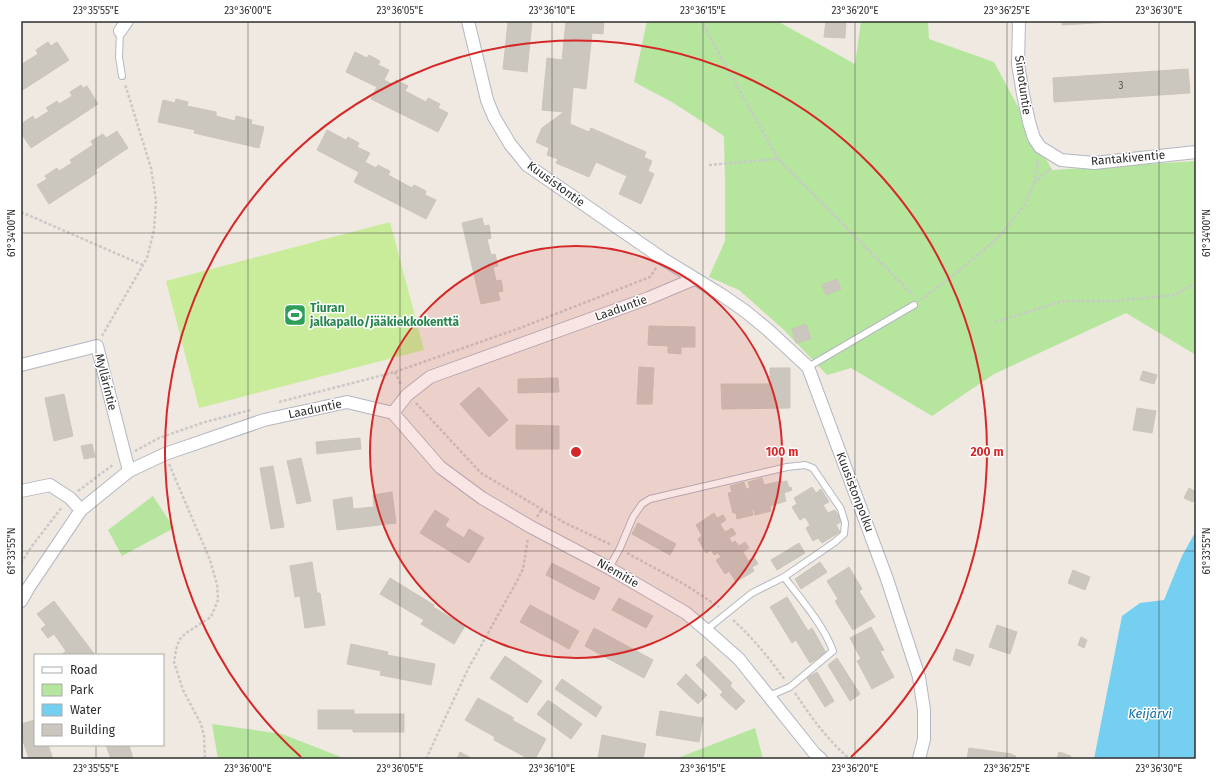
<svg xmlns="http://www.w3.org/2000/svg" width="1217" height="780" font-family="'Fira Sans',sans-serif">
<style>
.green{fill:#b6e59e}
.pitch{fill:#c9ec9a}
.water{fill:#75cff0}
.building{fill:#cbc7bf;stroke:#cbc5ba}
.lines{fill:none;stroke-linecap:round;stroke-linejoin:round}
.service-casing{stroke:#b4b7c1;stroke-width:8}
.minor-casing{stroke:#b4b7c1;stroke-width:14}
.path{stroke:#c9c9c9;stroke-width:2.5;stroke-dasharray:3 2;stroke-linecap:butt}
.service{stroke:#fff;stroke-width:6}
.minor{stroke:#fff;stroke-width:12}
.ticks{fill:none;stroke:#2e2e2e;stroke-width:1;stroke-opacity:0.45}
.ring{fill:none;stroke:#d62828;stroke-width:2}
.labels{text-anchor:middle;stroke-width:3;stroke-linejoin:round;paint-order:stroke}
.number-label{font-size:10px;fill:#555452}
.street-label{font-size:12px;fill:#2e2e2e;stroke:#fff}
.leisure-label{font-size:12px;font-weight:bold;fill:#27864d;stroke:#fff;text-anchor:start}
.water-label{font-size:13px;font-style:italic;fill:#0d6fa3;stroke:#fff}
.centre{fill:#d62828;stroke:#fff;stroke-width:2}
.ring-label{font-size:12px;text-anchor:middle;font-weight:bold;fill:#d62828;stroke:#fff;stroke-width:3;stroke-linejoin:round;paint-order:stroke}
.neatline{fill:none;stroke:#2e2e2e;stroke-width:1.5}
.ticks-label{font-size:10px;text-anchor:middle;fill:#2e2e2e}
</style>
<rect width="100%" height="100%" fill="#efe9e1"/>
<path class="green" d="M647,21H777L855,64L861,21H928L929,39L994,62L1052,170L1196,161V355L1126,313L994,374L932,416L851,368L827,375L783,329L739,290L709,277L725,241V182L724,136L672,102L634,82Z
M153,496L174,528L122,556L108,530Z
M212,724L282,734L346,759H218Z
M755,728L763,759H675Z"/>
<path class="pitch" d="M390,222L424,350L199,408L166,281Z"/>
<path class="water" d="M1196,531V759H1094L1122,616L1140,603L1164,600L1182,556Z"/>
<path class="building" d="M502,21H532L527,72L503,69L508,22Z
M566,21H604L603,34L592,33L586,89L573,87L570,124L589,132L591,128L646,152L644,157L652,161L648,171L654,174L641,204L619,194L627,176L596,162L589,177L556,163L558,159L547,155L549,148L536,142L542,128L564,112L542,110L547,58L562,60Z
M826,21H846L845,38L824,37Z
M1062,21H1127L1062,25Z
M48,42L51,46L57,42L69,60L21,91V62L22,64L38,54L36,50Z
M355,52L367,58L369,55L380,61L378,65L389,70L384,80L394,85L396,80L408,86L405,91L426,102L428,98L440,104L438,108L448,113L438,132L371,99L377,87L346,72Z
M1188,69L1190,93L1054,102L1053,78Z
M81,85L83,88L87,86L98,104L31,148L21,133V130L24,128L21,124L33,116L35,120L49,111L46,108L57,101L59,104L72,96L70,92Z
M176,99L188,102L187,106L216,112V116L235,121L236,116L252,120L251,124L264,127L259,148L194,133L195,130L158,122L163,100L175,103Z
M327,130L346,140L348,137L359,143L357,147L370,153L365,162L376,168L378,165L390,171L388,175L412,188L414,185L426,191L425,195L436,200L426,219L354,182L359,172L317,150Z
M117,131L128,148L95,170L97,173L49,204L37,185L47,179L45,176L57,168L59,171L72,163L70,160L93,145L91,141L103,134L106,138Z
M482,218L484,226L489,225L491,238L487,239L491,255L495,254L498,266L493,267L496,281L501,280L503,291L498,292L500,300L481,304L462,223Z
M837,279L841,289L826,295L822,285Z
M806,324L811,339L796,343L792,329Z
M649,326L695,327V347H681V354L668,353V346L648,345Z
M639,367L654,368L652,404H637Z
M770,368H790V408L722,409L721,384H770Z
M1143,371L1157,375L1154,384L1140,380Z
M558,378L559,392L518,393V379Z
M479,387L508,420L489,437L460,404Z
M64,394L73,436L54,441L45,398Z
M1137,408L1156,411L1152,433L1133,430Z
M516,425L559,426V449H516Z
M360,438L361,449L317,454L316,442Z
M92,444L95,457L84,459L81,446Z
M301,458L311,501L297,504L287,461Z
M273,466L284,527L271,529L260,468Z
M762,478L764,485L781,481L782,482L787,481L789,488L791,487L792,490L784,493L786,501L770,506L771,511L755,515L754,509L752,510L753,515L737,519L736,513H733L728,493L732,492L730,486L744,482L746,489L750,488L748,482Z
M812,487L816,493L821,489L829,502L823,505L828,513L835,510L842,521L836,525L840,532L822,543L818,538L813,541L806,528L810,525L805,517L800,520L792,507L797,504L794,498Z
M1189,488L1196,492V497L1193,502L1184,498Z
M392,492L396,523L337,530L333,500L352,497L353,509L374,507L373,495Z
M435,510L449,519L445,526L464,538L469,529L484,538L469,563L420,533Z
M714,513L717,518L723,515L726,520L720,524L725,532L732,528L736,534L729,538L732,543L735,541L739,546L745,542L749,548L743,552L748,561L754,557L758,564L752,567L754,571L736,582L729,571L725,574L716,560L721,557L718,553L714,555L711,550L706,553L698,539L702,536L696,525Z
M638,523L676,544L670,555L632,534Z
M799,543L805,553L777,570L771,560Z
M312,562L317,593H320L325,625L305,628L300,596L295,597L290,566Z
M820,562L827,572L801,589L795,579Z
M552,563L600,588L594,600L546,575Z
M849,567L862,589L859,591L875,617L853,630L835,601L838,599L827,581Z
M1073,570L1090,577L1085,590L1068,583Z
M390,578L434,605L433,607L465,626L454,644L421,624L424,620L380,594Z
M787,597L808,631L812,628L826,653L810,663L796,640L792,643L770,607Z
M619,598L653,616L646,628L612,610Z
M54,601L95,655H61L66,651L54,634L48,638L41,629L46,625L37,614Z
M530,605L579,631L569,649L520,622Z
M997,625L1017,632L1010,654L989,647Z
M871,627L884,650L880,651L894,677L872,689L857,661L861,659L850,638Z
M594,628L653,660L644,678L585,646Z
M1081,637L1087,640L1084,648L1078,645Z
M351,644L388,652L387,655L435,664L431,685L380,675L381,671L347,664Z
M956,649L974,655L970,666L953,660Z
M505,656L542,681L527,703L490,678Z
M705,656L732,683L730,686L745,701L736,710L720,695L723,692L696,665Z
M837,658L860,694L850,701L828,665Z
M817,672L834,701L825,707L807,678Z
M686,674L707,695L698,704L677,684Z
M562,679L602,707L596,717L555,689Z
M478,698L514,718L512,720L546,739L535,759H529L494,740L495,737L465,720Z
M548,700L582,724L571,739L537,714Z
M318,710H354V714H404V732H353V729H318Z
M660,711L703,718L699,742L656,735Z
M35,720V745H48L53,759H29L21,735V724Z
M602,735L646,744L643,759H598Z
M106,745H129L133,759H111Z
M969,748L1012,754V755L1016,756L1015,759H967Z
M460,752L473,759H457Z
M1059,752L1071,756L1070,759H1057Z"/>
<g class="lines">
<g class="service-casing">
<path id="service" d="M120,31L119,57L122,76
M808,367L914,305
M609,568L620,548L633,517L642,504L650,499L787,467L805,465L813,468L841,509L845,523L844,534L835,542L784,577L752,593L706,630
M769,696L790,687L833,651C824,626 801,599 784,577"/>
</g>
<g class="minor-casing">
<path id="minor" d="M468,21L487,100L494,117L510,144L527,165L663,259L722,295L745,311L767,329L808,367L887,579L919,677L924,710V739L919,759
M1019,21L1018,64L1023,94L1029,122L1034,138L1040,147L1061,160L1094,163L1196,152
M120,31L127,21
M21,365L97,346L129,471
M393,413L440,467L482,498L531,527L609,568L686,613L712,635L739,659L815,754L821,759
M21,491L50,485L70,498L81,510
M21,601L29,587L81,510L129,471L165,454L264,420L347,402L393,413L407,395L430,377L649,298L694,279"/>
</g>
<path class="path" d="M701,21L778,159
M709,165L778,159L913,295
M1034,183L1051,168
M21,212L143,265
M921,300L956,273L998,238L1025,204L1034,184L1038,160
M995,322L1063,301H1115L1174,295L1196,283
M102,336L147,258L154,230L156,201L151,168L125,84
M395,372L401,384
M279,402L395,372L520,328L650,277L656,268
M416,403L481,473L565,523L612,545
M135,451L159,438L205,422L251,410
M169,464L210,560L217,584L218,600L211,617L186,633L179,640L176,650L174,662L183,690L201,724L204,736L205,759
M78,491L114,464
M537,517L542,509
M627,553L684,584L719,607
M21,563L32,546L62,507
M733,620C753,638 769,658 785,680
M795,693C811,717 828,741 850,759
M426,759L468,669L517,581L523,569L528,538"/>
<use href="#service" class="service"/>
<use href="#minor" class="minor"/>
</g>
<path class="ticks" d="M96,21V655M248,21V759M400,21V759M552,21V759M703,21V759M855,21V759M1007,21V759M1159,21V759M21,233H1196M21,551H1196M96,745V759"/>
<circle cx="576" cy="452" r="206" fill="#d62828" fill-opacity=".12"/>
<g class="ring">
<circle cx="576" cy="452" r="206"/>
<path d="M301 757A411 411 0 1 1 851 757"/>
</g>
<defs>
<g id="stadium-square" transform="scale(1.15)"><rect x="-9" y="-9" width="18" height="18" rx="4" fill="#2e9e5b" stroke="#fff"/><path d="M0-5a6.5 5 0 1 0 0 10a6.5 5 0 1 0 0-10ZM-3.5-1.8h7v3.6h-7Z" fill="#fff"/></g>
</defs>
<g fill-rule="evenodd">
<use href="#stadium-square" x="295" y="315"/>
</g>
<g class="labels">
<g class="number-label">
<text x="1121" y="89">3</text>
</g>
<g class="street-label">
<text transform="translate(1023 85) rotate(82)" y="4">Simotuntie</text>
<text transform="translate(1128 158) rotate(-5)" y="4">Rantakiventie</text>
<text transform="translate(556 184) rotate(36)" y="4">Kuusistontie</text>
<text transform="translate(621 308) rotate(-20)" y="4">Laaduntie</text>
<text transform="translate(106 382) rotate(76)" y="4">Myllärintie</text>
<text transform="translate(315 409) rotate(-12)" y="4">Laaduntie</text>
<text transform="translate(855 492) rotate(69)" y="4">Kuusistonpolku</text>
<text transform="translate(618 573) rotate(30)" y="4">Niemitie</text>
</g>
<g class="leisure-label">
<text x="310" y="312">Tiuran<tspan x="310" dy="14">jalkapallo/jääkiekkokenttä</tspan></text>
</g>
<g class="water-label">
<text x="1150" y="718">Keijärvi</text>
</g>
</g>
<circle cx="576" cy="452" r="6" class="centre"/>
<g class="ring-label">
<text x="782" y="456">100 m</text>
<text x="987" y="456">200 m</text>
</g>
<rect width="1217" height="780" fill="none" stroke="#ffffff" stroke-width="44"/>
<rect x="34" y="654" width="130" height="92" fill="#ffffff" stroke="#ababab"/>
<rect x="42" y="667" width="20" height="6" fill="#ffffff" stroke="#ababab"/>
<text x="70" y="674" font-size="12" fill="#2e2e2e">Road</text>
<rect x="42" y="684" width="20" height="12" fill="#b6e59e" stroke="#ababab"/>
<text x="70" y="694" font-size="12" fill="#2e2e2e">Park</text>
<rect x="42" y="704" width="20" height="12" fill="#75cff0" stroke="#ababab"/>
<text x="70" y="714" font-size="12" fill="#2e2e2e">Water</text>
<rect x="42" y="724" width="20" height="12" fill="#cbc7bf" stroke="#ababab"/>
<text x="70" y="734" font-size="12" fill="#2e2e2e">Building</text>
<rect x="22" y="22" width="1173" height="736" class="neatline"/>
<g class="ticks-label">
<text x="96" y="14">23°35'55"E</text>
<text x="248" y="14">23°36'00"E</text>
<text x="400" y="14">23°36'05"E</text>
<text x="552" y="14">23°36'10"E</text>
<text x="703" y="14">23°36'15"E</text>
<text x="855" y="14">23°36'20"E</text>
<text x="1007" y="14">23°36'25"E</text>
<text x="1159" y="14">23°36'30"E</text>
<text transform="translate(11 233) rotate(-90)" y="4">61°34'00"N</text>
<text transform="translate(1206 233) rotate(-90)" y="4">61°34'00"N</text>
<text transform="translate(11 551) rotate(-90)" y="4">61°33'55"N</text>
<text transform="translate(1206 551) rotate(-90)" y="4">61°33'55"N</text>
<text x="96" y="772">23°35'55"E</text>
<text x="248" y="772">23°36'00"E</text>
<text x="400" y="772">23°36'05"E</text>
<text x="552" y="772">23°36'10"E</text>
<text x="703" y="772">23°36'15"E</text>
<text x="855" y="772">23°36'20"E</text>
<text x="1007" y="772">23°36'25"E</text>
<text x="1159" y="772">23°36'30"E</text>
</g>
</svg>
